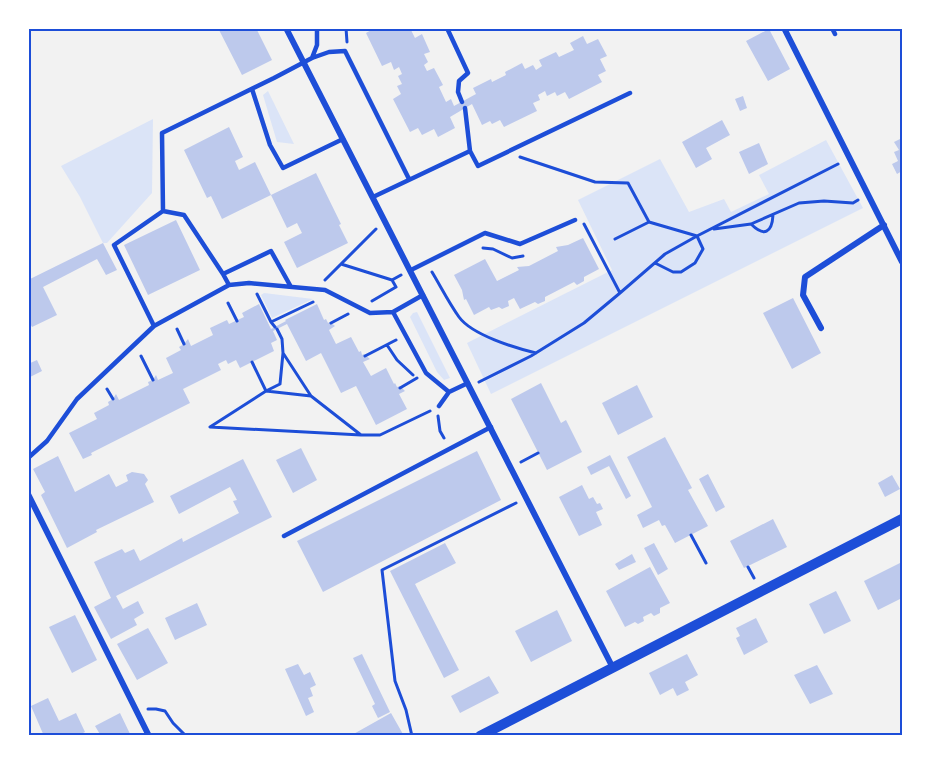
<svg xmlns="http://www.w3.org/2000/svg" width="931" height="764" font-family="'DejaVu Sans',sans-serif">
<style>
.green{fill:#dbe4f7}
.building{fill:#bdc9ec}
.lines{fill:none;stroke-linecap:round;stroke-linejoin:round}
.path{stroke:#1d4ed8;stroke-width:3}
.service{stroke:#1d4ed8;stroke-width:4.5}
.minor{stroke:#1d4ed8;stroke-width:6}
.tertiary{stroke:#1d4ed8;stroke-width:10}
.neatline{fill:none;stroke:#1d4ed8;stroke-width:2}
</style>
<rect width="100%" height="100%" fill="#f2f2f2"/>
<path class="green" d="M268,91L294,144L277,142L263,95Z
M153,119L152,193L107,243H103L80,197L61,166Z
M826,140L863,208L491,394L467,343L612,270L578,200L660,159L689,212L724,199L731,212L769,194L759,175Z
M264,293L313,299L272,318L261,295Z
M417,312L450,378L444,380L437,372L410,317L413,313Z"/>
<path class="building" d="M218,28H256L272,60L242,75Z
M375,28H410L415,38L422,34L430,52L424,54L428,62L424,65L427,71L434,68L443,85L439,87L446,102L451,99L454,106L476,94L473,88L491,79L492,82L506,75L505,72L522,63L525,69L533,65L536,70L542,66L539,60L556,52L559,57L574,50L570,43L583,36L587,44L598,39L607,56L600,59L606,71L598,75L602,82L569,99L565,92L557,96L555,92L547,96L545,91L538,95L540,100L533,103L537,111L504,127L500,120L492,124L490,121L482,125L472,104L450,117L455,128L438,137L434,129L422,135L418,128L410,132L393,99L401,94L397,86L402,84L398,76L402,74L399,67L394,70L391,62L382,66L366,33Z
M769,29L790,69L768,81L746,41Z
M743,96L747,108L740,111L735,99Z
M722,120L730,135L706,148L712,159L696,168L682,142Z
M229,127L243,157L235,161L239,170L255,162L271,195L222,219L211,196L207,198L184,150Z
M902,138V171L897,174L892,164L898,161L894,152L899,150L894,142Z
M759,143L768,164L749,174L739,152Z
M316,173L341,224L339,225L348,243L297,268L284,242L302,233L297,223L287,228L271,195Z
M176,220L200,270L148,295L124,245Z
M583,238L599,269L584,277V281L577,285L574,282L545,297V301L538,304L535,302L520,309L514,298L508,301L509,306L502,309L499,307L491,310L489,307L474,315L466,299L464,300L462,290L454,275L485,259L497,281L519,270L517,267L529,266L558,251L556,247L568,245Z
M103,243L117,270L106,275L97,259L43,287L57,315L32,327L28,320V280Z
M793,298L821,353L792,369L763,313Z
M259,304L271,329L286,321L285,320L317,304L324,320L326,319L328,323L330,322L335,326L329,330L336,344L351,337L359,352L361,351L362,355L364,354L370,359L363,362L371,376L386,368L394,384L395,383L397,387L400,386L405,391L399,394L407,409L376,425L356,386L341,393L321,353L306,361L287,324L273,331L277,340L271,343L274,351L240,368L236,360L228,364L226,360L218,364L221,370L183,389L190,403L91,453L92,455L83,459L69,433L97,419L94,413L109,405L108,402L113,399L116,394L119,400L149,385L148,382L153,380L156,375L158,380L173,373L166,358L181,350L179,347L184,344L188,339L191,346L213,335L210,328L227,320L229,324L244,317L242,313Z
M37,360L42,371L28,378V364Z
M541,383L561,423L566,420L582,452L547,470L511,399Z
M637,385L653,417L618,435L602,403Z
M665,437L692,488L688,490L708,526L675,543L665,525L662,526L659,520L643,528L637,515L652,507L627,457Z
M301,448L317,480L293,493L276,460Z
M477,451L501,500L323,592L297,541Z
M610,455L631,496L626,499L609,466L591,475L587,467Z
M58,456L75,492L109,474L116,487L128,481L126,475L132,472L144,474L148,480L145,484L154,502L96,530L97,532L67,548L41,495L45,492L33,469Z
M243,459L272,517L116,596L123,609L138,601L144,613L134,619L137,625L111,639L94,607L111,598L94,562L122,549L125,553L134,549L140,561L182,538L183,542L239,513L233,501L237,500L230,487L179,514L170,496Z
M708,474L725,507L716,512L699,479Z
M892,475L900,489L885,497L878,483Z
M582,485L589,499L593,497L597,504L600,503L603,509L596,512L602,525L579,536L559,497Z
M773,519L787,547L744,568L730,541Z
M445,543L456,563L415,584L459,670L444,678L390,571Z
M654,543L668,569L658,575L644,548Z
M632,554L636,562L619,570L615,564Z
M902,562V598L878,610L864,581Z
M650,567L670,603L660,608V613L654,616L651,613L643,617L644,621L638,624L635,622L625,627L606,591Z
M836,591L851,621L824,634L809,604Z
M197,603L207,625L175,640L165,618Z
M557,610L572,641L531,662L515,631Z
M75,615L97,660L72,673L49,627Z
M756,618L768,642L744,655L736,638L740,636L736,628Z
M148,628L168,663L137,680L117,644Z
M362,654L390,712L378,718L372,706L375,704L353,658Z
M687,654L698,675L685,682L689,690L677,696L673,688L660,695L649,673Z
M298,664L304,675L310,672L316,685L310,688L313,696L308,698L314,712L306,716L285,669Z
M817,665L833,694L810,704L794,675Z
M489,676L499,693L460,713L451,696Z
M48,698L59,721L76,713L85,732L77,736H44L31,706Z
M120,713L131,736H101L95,726Z
M391,713L404,736H350Z"/>
<g class="lines">
<path class="path" d="M346,28L347,42
M520,157L595,182L628,183L649,222L697,236L838,164
M584,224L620,293
M751,224C764,237 772,233 773,215
M714,229L751,224L799,203L824,201L853,203L858,200
M615,239L649,222
M483,248L493,249L512,258L523,256
M341,264L392,280L401,275
M432,272C441,287 449,303 459,317C472,335 515,348 536,353
M325,280L376,229
M257,294L271,322L275,327
M372,301L396,287L392,280
M228,303L237,321
M271,322L313,302
M331,323L348,314
M177,329L184,344
M277,329L282,339L283,353L311,396L361,435H380L430,411
M387,345L397,360L413,375
M283,353L280,384L266,391L210,427L361,435
M141,356L153,380
M365,356L396,340
M252,362L266,391L311,396
M479,382L531,356L584,323L620,293L665,254L697,236L703,249L695,263L681,272H673L655,263
M400,388L417,378
M107,389L113,399
M438,416L440,431L444,438
M521,462L538,453
M691,535L706,563
M748,567L754,578
M148,709H156L165,711L173,723L186,736
M412,736L406,710L395,681L382,570L516,503"/>
<path class="service" d="M447,28L468,73L459,81L458,92L462,102
M832,28L835,34
M312,58L317,45V28
M252,89L270,145L283,168L343,139
M465,108L470,151
M409,179L345,51L329,52L312,58L274,78L162,133L163,211L114,245L154,326L229,285L249,283L325,290L370,313L393,312L423,295
M373,197L470,151L478,166L630,93
M163,211L184,215L223,274L229,285
M411,270L485,233L520,244L575,220
M223,274L271,251L291,287
M393,312L426,373L449,392L468,383
M439,406L449,392
M28,458L47,441L77,399L154,326
M284,536L491,427"/>
<path class="minor" d="M286,28L613,668
M784,28L902,262
M821,328L803,295L805,277L884,225
M28,494L149,736"/>
<path class="tertiary" d="M480,736L902,519"/>
</g>
<rect width="931" height="764" fill="none" stroke="#ffffff" stroke-width="60"/>
<rect x="30" y="30" width="871" height="704" class="neatline"/>
</svg>
